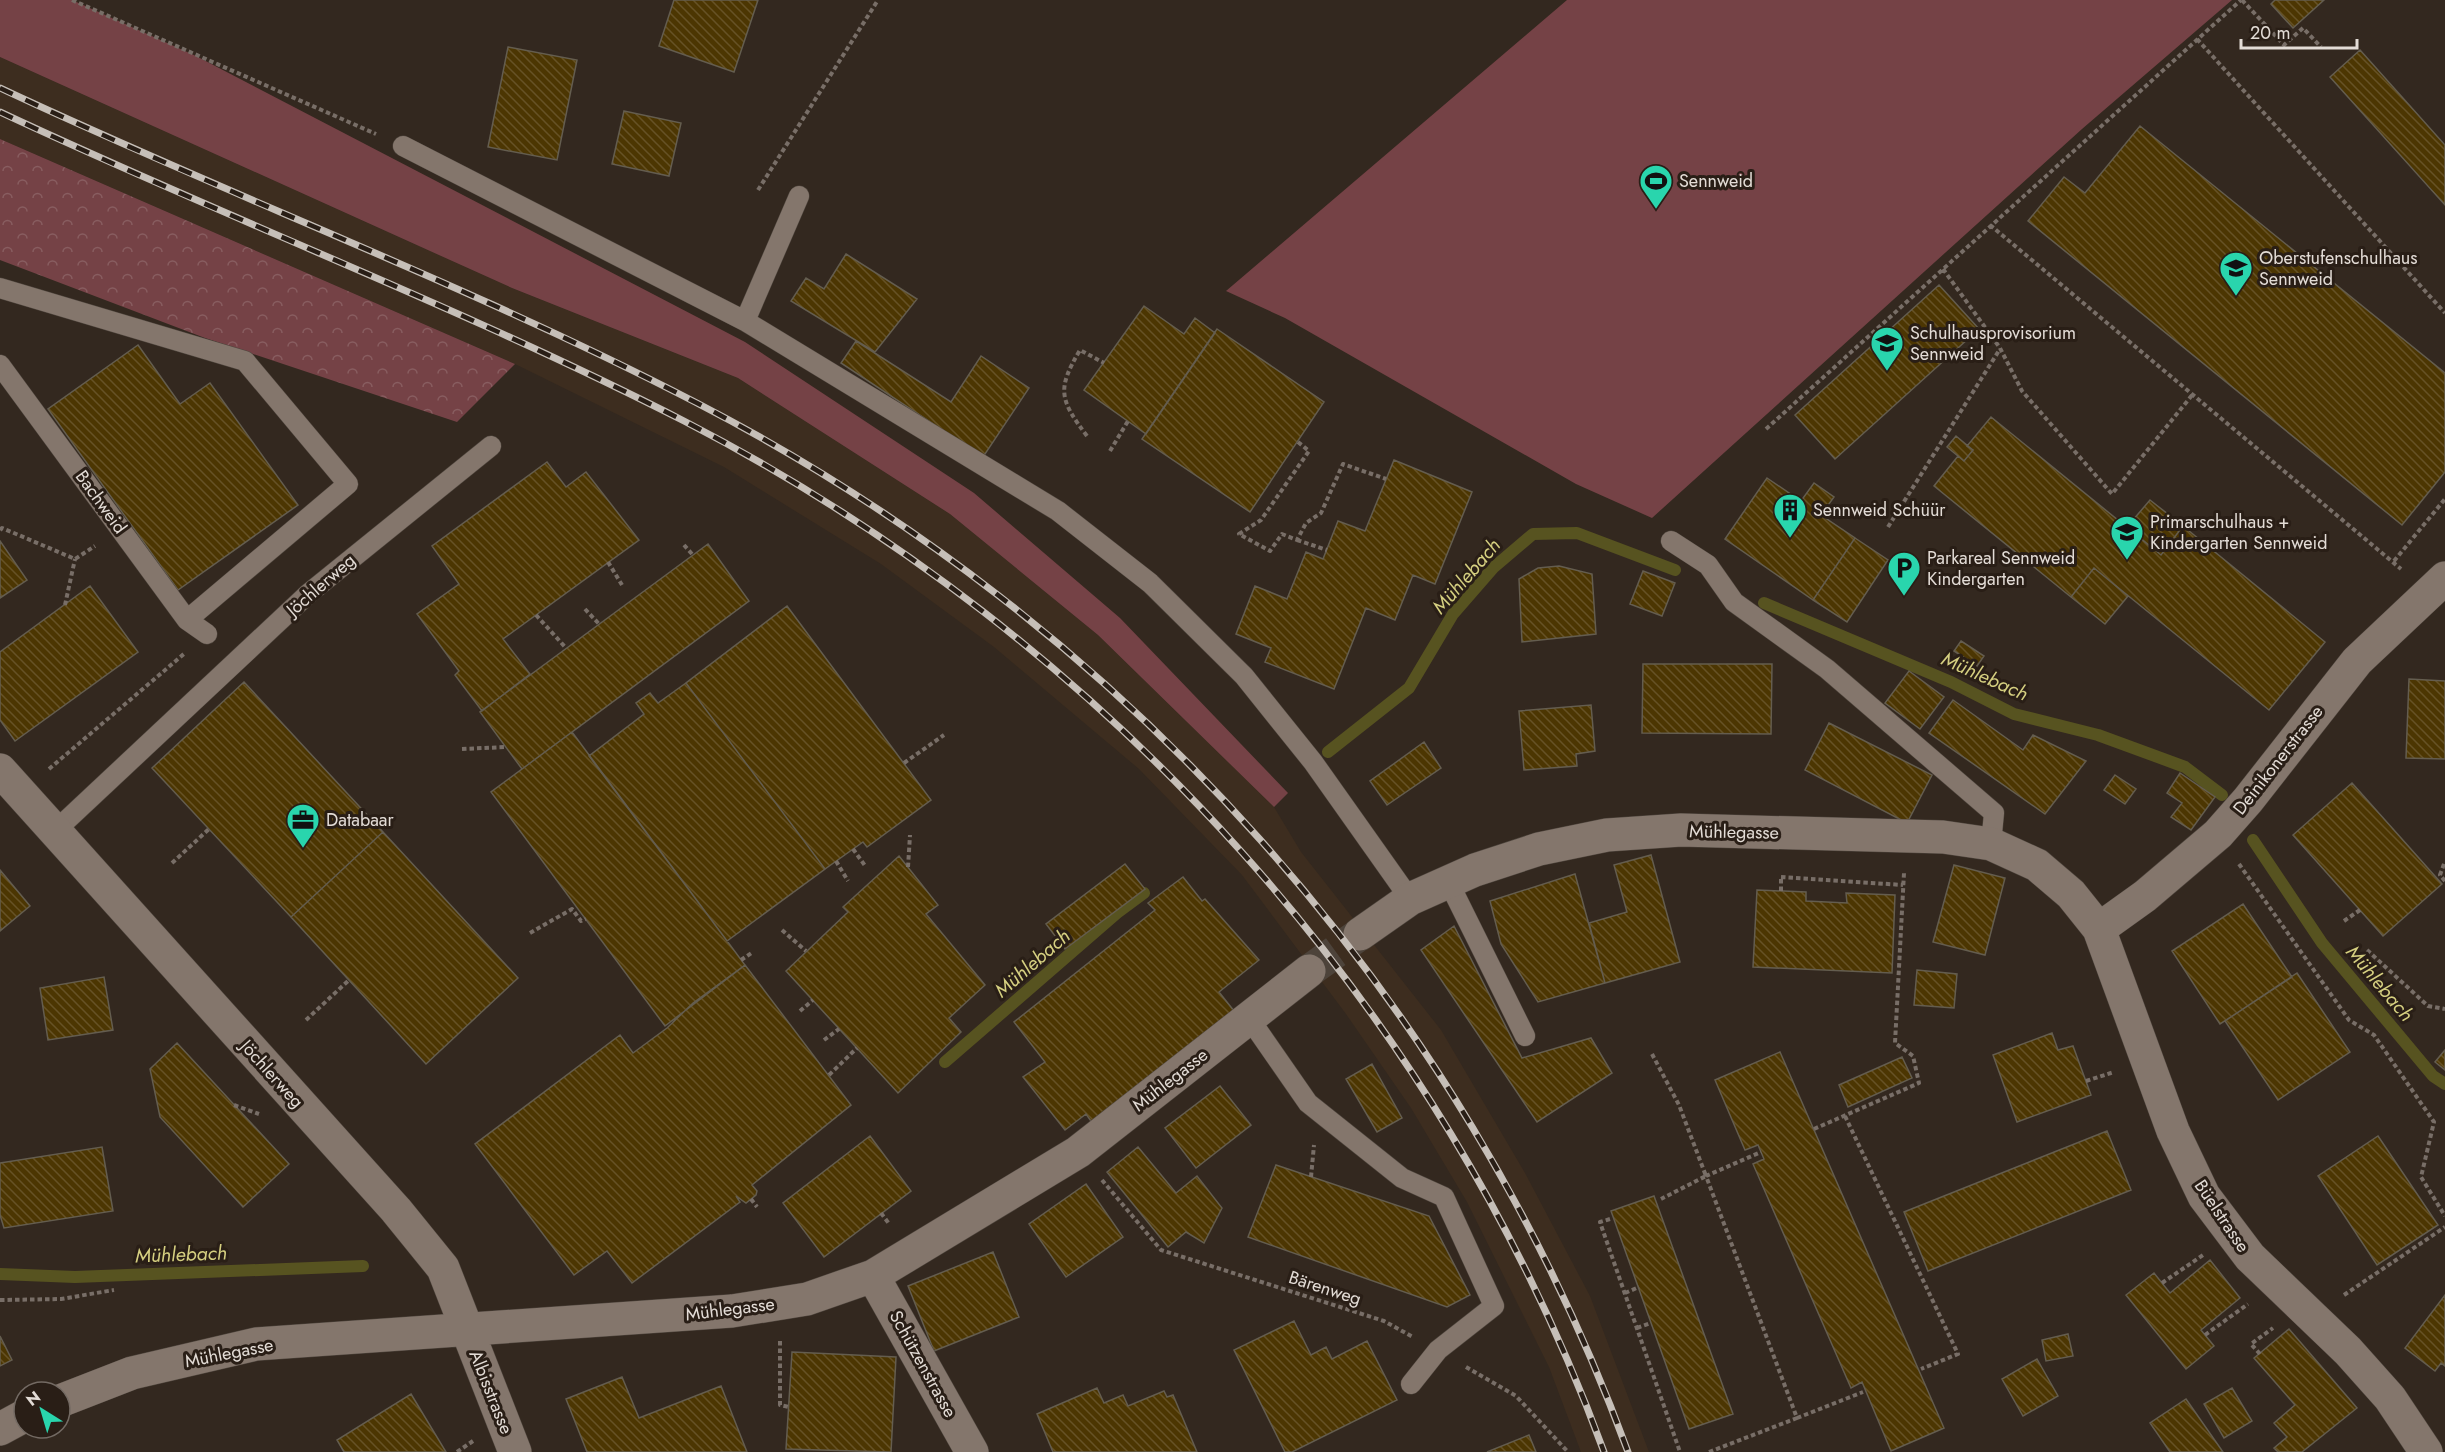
<svg xmlns="http://www.w3.org/2000/svg" width="2445" height="1452" font-family="Jost,sans-serif">
<style>
.built{fill:#3d2d1f}
.grass{fill:#754246}
.forest{fill:url(#forest-crowns)}
.lines{fill:none;stroke-linecap:round;stroke-linejoin:round}
.stream{stroke:#575320;stroke-width:12}
.building{fill:url(#building-back-hatch);stroke:#645d4f;stroke-width:1.5}
.street-tunnel{stroke:#4d433a;stroke-width:33;stroke-dasharray:33 16;stroke-linecap:butt}
.lane-casing{stroke:#4f463e;stroke-width:21}
.street-casing{stroke:#4f463e;stroke-width:34}
.path{stroke:#786e67;stroke-width:4;stroke-dasharray:4.5 3;stroke-linecap:butt}
.lane{stroke:#84766c;stroke-width:20}
.street{stroke:#84766c;stroke-width:33}
.rail-casing{stroke:#c6bfb8;stroke-width:7}
.rail{stroke:#291e16;stroke-width:4.5;stroke-dasharray:14;stroke-linecap:butt}
.labels{text-anchor:middle;stroke-width:6;stroke-linejoin:round;paint-order:stroke}
.poi-label{font-size:18px;fill:#e3dcd6;stroke:#291e16;text-anchor:start}
.street-label{font-size:18px;fill:#e3dcd6;stroke:#291e16}
.water-label{font-size:20px;font-style:italic;fill:#d5cf80;stroke:#291e16}
</style>
<defs>
<pattern id="forest-crowns" width="20" height="18" patternUnits="userSpaceOnUse" patternTransform="scale(1.5)"><rect width="20" height="18" fill="#754246"/><path d="M2 6a3 3 0 1 1 6 0M12 15a3 3 0 1 1 6 0" fill="none" stroke="#885d60"/></pattern>
<pattern id="building-back-hatch" width="6" height="6" patternUnits="userSpaceOnUse" patternTransform="scale(1.5)"><rect width="6" height="6" fill="#4c3602"/><path d="M-1 5l2 2M0 0l6 6M5-1l2 2" fill="none" stroke="#665226"/></pattern>
</defs>
<rect width="100%" height="100%" fill="#33281f"/>
<path class="built" d="M0,57L512,288L738,378L950,514L1098,635L1274,807L1301,852L1441,1030L1525,1173L1590,1296L1649,1452H1581L1549,1367L1467,1202L1411,1108L1346,1014L1242,875L1139,769L994,647L881,564L724,467L515,364L0,139Z"/>
<path class="grass" d="M0,0H72L196,56L745,342L974,493L1120,618L1288,793L1274,807L1098,635L950,514L738,378L512,288L0,57Z
M1567,0H2232L2082,129L1652,518L1576,484L1285,318L1226,291Z"/>
<path class="forest" d="M0,139L515,364L457,422L205,338L0,260Z"/>
<g class="lines">
<path class="stream" d="M1764,603L1951,682L2014,714L2098,735L2185,767L2222,795
M1328,752L1409,688L1453,614L1493,568L1533,534L1577,533L1675,570
M2253,840L2322,943L2433,1076L2445,1084
M945,1062L1117,913L1144,893
M0,1274L75,1277L363,1266"/>
</g>
<path class="building" d="M674,0H758L734,72L659,46Z
M2275,0H2324L2293,28L2271,4Z
M508,47L577,60L557,160L488,147Z
M2360,50L2445,145V205L2330,77Z
M624,111L681,123L669,176L612,164Z
M2140,126L2445,373V472L2402,525L2028,221L2064,177L2085,193Z
M846,254L917,299L875,352L791,301L806,278L824,289Z
M1939,285L1979,329L1835,459L1795,415Z
M1144,306L1184,334L1195,318L1215,333L1146,434L1084,390Z
M1217,329L1324,402L1250,512L1142,439Z
M856,341L951,402L981,356L1029,388L983,457L841,363Z
M138,345L180,404L210,383L298,505L178,590L48,409Z
M1991,417L2161,555L2183,526L2325,642L2269,710L2094,568L2071,597L1934,486L1958,456L1964,461L1973,450L1967,446Z
M1956,436L1973,450L1964,461L1947,447Z
M1394,460L1472,492L1435,584L1413,575L1395,620L1366,608L1334,689L1265,662L1271,648L1236,634L1255,586L1287,599L1306,552L1323,559L1338,521L1365,531Z
M547,462L566,487L586,472L639,540L503,639L530,674L482,711L455,675L459,671L417,614L459,584L432,546Z
M1767,478L1801,501L1814,483L1834,497L1821,515L1855,538L1813,600L1725,539Z
M2150,500L2183,526L2161,555L2127,527Z
M1855,538L1888,560L1847,622L1813,600Z
M0,541L27,580L0,598Z
M708,544L749,601L522,769L480,712Z
M1559,566L1592,574L1596,634L1522,642L1519,579L1538,568Z
M2094,568L2128,596L2105,624L2071,597Z
M1643,571L1675,583L1662,616L1630,604Z
M90,586L138,652L15,741L0,720V652Z
M787,606L931,800L867,847L863,842L825,869L686,683Z
M1961,641L1984,656L1977,666L1954,651Z
M1643,664H1772L1771,734L1642,733Z
M1909,671L1944,697L1920,729L1885,703Z
M2409,679L2445,681V759L2406,758Z
M244,682L383,832L291,917L152,768Z
M686,683L825,869L727,941L589,756L644,714L636,703L650,693L658,703Z
M1953,700L2023,750L2033,735L2086,761L2045,814L1929,733Z
M1591,705L1595,751L1576,754L1577,766L1524,770L1519,711Z
M1829,723L1932,775L1907,823L1805,770Z
M572,732L745,965L665,1026L491,792Z
M1424,742L1441,768L1387,805L1370,781Z
M2180,773L2215,797L2191,830L2171,817L2182,803L2167,793Z
M2115,775L2136,789L2125,804L2104,790Z
M2352,783L2442,884L2383,936L2293,835Z
M383,832L518,978L426,1064L291,917Z
M1651,855L1680,962L1605,983L1589,923L1627,912L1614,865Z
M899,856L938,905L926,914L985,985L949,1018L961,1032L898,1093L786,971L848,912L843,907Z
M1125,864L1145,889L1065,949L1046,924Z
M1954,865L2005,878L1985,955L1933,942Z
M0,870L30,906L0,931Z
M1575,874L1605,983L1538,1002L1501,944L1490,901Z
M1183,877L1202,901L1205,899L1259,960L1219,992L1234,1011L1093,1124L1086,1114L1065,1130L1023,1077L1045,1062L1014,1022L1155,910L1148,903Z
M1757,890L1806,892V901L1847,903L1846,893L1895,895L1892,973L1753,967Z
M2243,904L2292,977L2220,1024L2172,951Z
M1454,926L1522,1058L1591,1038L1612,1073L1537,1122L1421,950Z
M745,965L851,1105L752,1185L757,1191L756,1195L746,1203L736,1196L740,1202L632,1283L607,1251L574,1275L475,1144L620,1035L633,1053L667,1028L693,1003Z
M1917,970L1957,974L1954,1008L1914,1005Z
M2297,973L2350,1052L2278,1100L2225,1021Z
M104,977L113,1030L48,1040L40,988Z
M2052,1033L2058,1050L2073,1046L2091,1095L2017,1122L1993,1055Z
M177,1043L289,1164L243,1207L160,1117L150,1069Z
M2445,1050V1070L2435,1062Z
M1780,1052L1944,1428L1891,1451L1862,1382L1851,1388L1753,1164L1764,1159L1758,1145L1745,1150L1715,1080Z
M1902,1057L1912,1078L1848,1107L1839,1085Z
M1372,1064L1402,1118L1377,1132L1346,1079Z
M1220,1086L1251,1125L1196,1168L1165,1128Z
M2107,1131L2131,1190L1928,1271L1904,1212Z
M870,1136L911,1191L824,1257L783,1203Z
M2378,1136L2438,1225L2377,1265L2318,1176Z
M102,1147L113,1211L4,1228L0,1215V1163Z
M1138,1147L1176,1193L1197,1176L1222,1208L1204,1243L1186,1232L1168,1247L1107,1172Z
M1276,1165L1429,1216L1470,1295L1447,1307L1248,1237Z
M1086,1184L1123,1237L1066,1277L1029,1224Z
M1654,1196L1733,1414L1689,1429L1611,1211Z
M993,1252L1019,1317L934,1351L908,1286Z
M2210,1260L2240,1298L2201,1330L2214,1346L2186,1369L2126,1295L2154,1273L2170,1293Z
M2445,1295V1366L2441,1363L2435,1371L2405,1348Z
M1294,1321L1311,1355L1326,1347L1332,1359L1367,1341L1397,1400L1292,1452H1285L1234,1350Z
M2289,1329L2357,1408L2302,1452H2278L2274,1448L2287,1437L2274,1423L2295,1405L2254,1358Z
M2068,1334L2073,1356L2046,1361L2042,1340Z
M0,1336L12,1360L0,1366Z
M792,1352L896,1357L891,1452L786,1449Z
M2037,1359L2058,1396L2023,1416L2002,1379Z
M622,1377L639,1418L721,1386L747,1452H587L566,1399Z
M1097,1388L1104,1403L1123,1395L1128,1406L1164,1391L1167,1397L1173,1395L1197,1452H1053L1037,1414Z
M2232,1388L2252,1421L2224,1438L2204,1404Z
M411,1394L446,1452H344L337,1440Z
M2186,1399L2223,1452H2170L2150,1423Z
M1529,1435L1536,1452H1487Z"/>
<g class="lines">
<path class="street-tunnel" d="M1309,971L1360,934"/>
<g class="lane-casing">
<path id="lane" d="M403,146L745,321L1058,511L1150,583L1244,676L1313,762L1410,899
M0,288L245,361L348,484L187,620
M745,321L799,196
M0,365L187,620L207,634
M1671,541L1708,565L1734,602L1827,669L1994,813L1991,844
M54,832L308,594L491,446
M1448,881L1525,1036
M1249,1018L1308,1103L1402,1178L1444,1197L1494,1306L1438,1350L1411,1384"/>
</g>
<g class="street-casing">
<path id="street" d="M0,770L396,1210L443,1268L515,1452
M2099,929L2145,896L2218,834L2248,800L2357,661L2445,578
M1360,934L1410,899L1475,870L1539,849L1607,835L1681,830L1943,837L1991,844L2037,865L2071,894L2099,929L2173,1131L2204,1196L2250,1257L2348,1351L2390,1398L2426,1452
M873,1276L972,1452
M60,1401L132,1373L256,1344L732,1311L807,1299L873,1276L1078,1152L1309,971
M0,1429L24,1416"/>
</g>
<path class="path" d="M72,0L376,134
M2242,0L2284,45L2303,28L2321,47
M2197,39L2445,313
M758,190L878,0
M1990,225L2401,569
M1943,269L2000,348L2022,391L2112,494L2193,394
M1766,429L2241,0
M1087,436C1059,399 1057,389 1080,350L1104,363
M1298,442L1309,451L1261,520L1239,534L1270,551L1282,534L1297,540L1306,523L1321,513L1343,464L1386,479
M1110,451L1128,421
M1888,527L2000,349
M0,530L2,528L75,559L95,546
M1297,540L1327,550
M684,545L692,554
M2394,561L2445,499
M608,562L622,585
M65,605L75,559
M585,609L599,624
M536,615L566,648
M462,749L506,747
M904,763L944,735
M49,769L185,653
M853,849L866,867
M836,861L848,881
M172,863L209,829
M2239,864L2349,1020L2374,1035L2434,1122L2421,1177L2445,1216
M2444,864L2440,875L2445,881
M908,867L910,835
M1781,877L1903,885
M1781,891V876
M2344,921L2360,910
M782,930L806,951
M530,933L572,909L581,921L586,919
M2367,950L2428,1006L2445,1009
M741,960L753,952
M800,1011L813,1000
M306,1020L349,980
M824,1040L839,1029
M1652,1054L1679,1105L1706,1176L1661,1199
M829,1075L857,1048
M2086,1081L2114,1072
M234,1105L259,1114
M1845,1116L1958,1354L1921,1369
M1814,1129L1919,1083L1913,1056L1895,1043L1904,873
M1311,1177L1314,1145
M1102,1180L1161,1250L1384,1321L1413,1337
M751,1199L757,1207
M881,1213L890,1225
M1610,1219L1600,1222L1602,1228L1680,1452
M2162,1283L2203,1255
M1625,1293L1639,1287
M2344,1295L2445,1227
M0,1300L61,1299L114,1290
M1637,1328L1651,1323
M2205,1335L2248,1304
M780,1341V1405L789,1407
M2260,1354L2251,1344L2273,1328
M1466,1367L1516,1396L1568,1452
M1797,1418L1863,1392
M457,1452L473,1441
M1709,1452L1797,1418L1706,1176L1761,1152"/>
<use href="#lane" class="lane"/>
<use href="#street" class="street"/>
<g class="rail-casing">
<path id="rail" d="M0,88C230,196 469,285 695,402C1124,623 1462,998 1628,1452
M0,112C226,218 461,307 684,421C1105,638 1441,1007 1604,1452"/>
</g>
<use href="#rail" class="rail"/>
</g>
<defs>
<g id="stadium-pin" transform="scale(1.725)"><path d="M0 17L-7.5 6A9.5 9.5 0 1 1 7.5 6Z" fill="#29d5ad" stroke="#291e16"/><path d="M0-5a6.5 5 0 1 0 0 10a6.5 5 0 1 0 0-10ZM-3.5-1.8h7v3.6h-7Z" fill="#111"/></g>
<g id="school-pin" transform="scale(1.725)"><path d="M0 17L-7.5 6A9.5 9.5 0 1 1 7.5 6Z" fill="#29d5ad" stroke="#291e16"/><path d="M0-5L7-2L0 1L-7-2ZM-4 1L0 2.5L4 1V4Q0 6-4 4Z" fill="#111"/></g>
<g id="building-pin" transform="scale(1.725)"><path d="M0 17L-7.5 6A9.5 9.5 0 1 1 7.5 6Z" fill="#29d5ad" stroke="#291e16"/><path d="M-4-6H4V6H1V3H-1V6H-4ZM-2.5-4.3h1.7v1.8h-1.7ZM.8-4.3h1.7v1.8H.8ZM-2.5-1h1.7V.8h-1.7ZM.8-1h1.7V.8H.8Z" fill="#111"/></g>
<g id="parking-pin" transform="scale(1.725)"><path d="M0 17L-7.5 6A9.5 9.5 0 1 1 7.5 6Z" fill="#29d5ad" stroke="#291e16"/><path d="M-3.5-5.5H1a3.5 3.5 0 0 1 0 7H-1V5.5H-3.5ZM-1-3.4V-.6H.8a1.4 1.4 0 0 0 0-2.8Z" fill="#111"/></g>
<g id="office-pin" transform="scale(1.725)"><path d="M0 17L-7.5 6A9.5 9.5 0 1 1 7.5 6Z" fill="#29d5ad" stroke="#291e16"/><path d="M-6-3h4V-5.5h4V-3h4V5H-6ZM-1-4.5V-3h2v-1.5ZM-6 0V1H6V0Z" fill="#111"/></g>
</defs>
<g fill-rule="evenodd">
<use href="#stadium-pin" x="1656" y="181"/>
<use href="#school-pin" x="2236" y="268"/>
<use href="#school-pin" x="1887" y="343"/>
<use href="#building-pin" x="1790" y="510"/>
<use href="#school-pin" x="2127" y="532"/>
<use href="#parking-pin" x="1904" y="568"/>
<use href="#office-pin" x="303" y="820"/>
</g>
<g class="labels">
<g class="poi-label">
<text x="1679" y="187">Sennweid</text>
<text x="2259" y="264">Oberstufenschulhaus<tspan x="2259" dy="21">Sennweid</tspan></text>
<text x="1910" y="339">Schulhausprovisorium<tspan x="1910" dy="21">Sennweid</tspan></text>
<text x="1813" y="516">Sennweid Schüür</text>
<text x="2150" y="528">Primarschulhaus +<tspan x="2150" dy="21">Kindergarten Sennweid</tspan></text>
<text x="1927" y="564">Parkareal Sennweid<tspan x="1927" dy="21">Kindergarten</tspan></text>
<text x="326" y="826">Databaar</text>
</g>
<g class="street-label">
<text transform="translate(101 502) rotate(54)" y="6">Bachweid</text>
<text transform="translate(321 585) rotate(-41)" y="6">Jöchlerweg</text>
<text transform="translate(2278 760) rotate(-52)" y="6">Deinikonerstrasse</text>
<text transform="translate(1734 832) rotate(1)" y="6">Mühlegasse</text>
<text transform="translate(272 1074) rotate(48)" y="6">Jöchlerweg</text>
<text transform="translate(1170 1080) rotate(-38)" y="6">Mühlegasse</text>
<text transform="translate(2222 1216) rotate(56)" y="6">Büelstrasse</text>
<text transform="translate(1325 1288) rotate(18)" y="6">Bärenweg</text>
<text transform="translate(730 1309) rotate(-7)" y="6">Mühlegasse</text>
<text transform="translate(229 1353) rotate(-11)" y="6">Mühlegasse</text>
<text transform="translate(923 1364) rotate(61)" y="6">Schützenstrasse</text>
<text transform="translate(491 1392) rotate(68)" y="6">Albisstrasse</text>
</g>
<g class="water-label">
<text transform="translate(1466 576) rotate(-49)" y="7">Mühlebach</text>
<text transform="translate(1985 676) rotate(24)" y="7">Mühlebach</text>
<text transform="translate(1032 963) rotate(-41)" y="7">Mühlebach</text>
<text transform="translate(2380 983) rotate(50)" y="7">Mühlebach</text>
<text transform="translate(181 1254) rotate(-2)" y="7">Mühlebach</text>
</g>
</g>
<g transform="translate(42 1410) rotate(323)"><circle r="28" fill="#291e16" stroke="#736a63" stroke-width="1.5"/>
<path d="M0-4.5L10 22L0 15L-10 22Z" fill="#29d5ad"/>
<text y="-9" font-size="16" font-weight="bold" text-anchor="middle" fill="#e3dcd6">N</text>
</g>
<path d="M2241 39v9h116v-9" fill="none" stroke="#e3dcd6" stroke-width="3"/>
<text x="2250" y="39" font-size="18" fill="#e3dcd6" stroke="#291e16" stroke-width="4.5" paint-order="stroke">20 m</text>
</svg>
